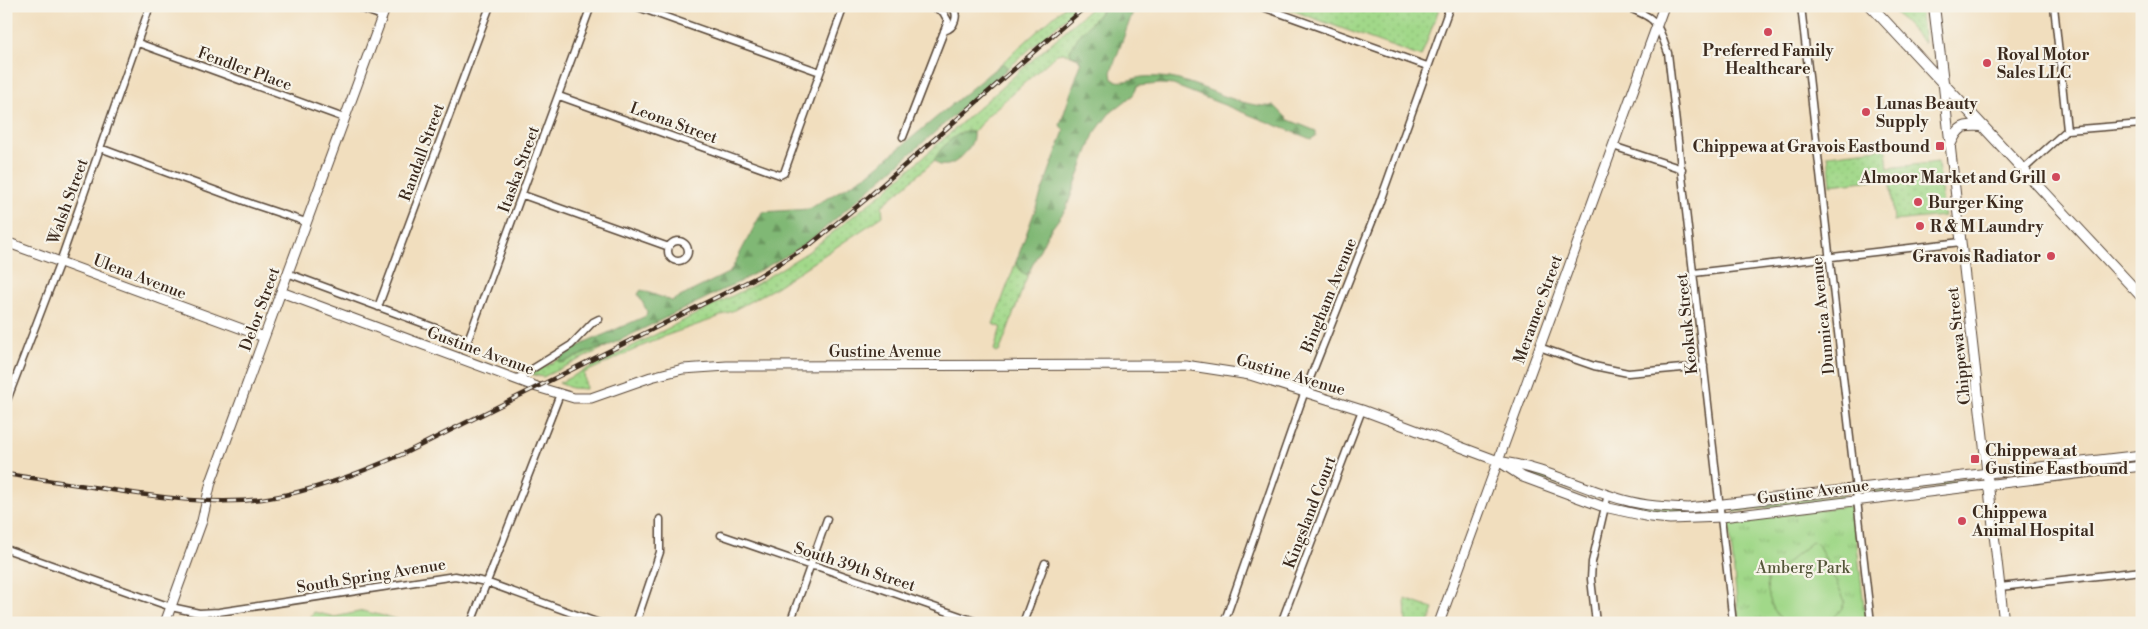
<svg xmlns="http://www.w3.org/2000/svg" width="2148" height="629" font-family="'Libre Bodoni',serif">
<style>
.grass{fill:url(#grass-dots);stroke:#6e8154}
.forest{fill:url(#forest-firs);stroke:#5e714a}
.park{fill:url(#park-tufts);stroke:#6e8154}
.pitch{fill:#a1d889;stroke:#6e8154}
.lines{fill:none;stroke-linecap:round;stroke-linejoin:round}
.street-casing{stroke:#564536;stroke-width:9}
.secondary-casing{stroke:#564536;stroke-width:11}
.primary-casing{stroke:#564536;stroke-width:12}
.street{stroke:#fff;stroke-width:6}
.secondary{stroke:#fff;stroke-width:9}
.primary{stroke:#fff;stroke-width:10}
.rail-casing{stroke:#3b2a1e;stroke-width:4.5}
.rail{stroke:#f7f3e8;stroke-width:2.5;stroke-dasharray:8;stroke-linecap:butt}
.poi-dot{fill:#d1495b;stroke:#f7f3e8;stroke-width:2}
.labels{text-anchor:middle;stroke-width:4.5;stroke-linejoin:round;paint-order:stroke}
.poi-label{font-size:16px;font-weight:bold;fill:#3b2a1e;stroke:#f7f3e8;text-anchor:start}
.street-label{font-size:16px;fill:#3b2a1e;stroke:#f7f3e8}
.park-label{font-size:16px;fill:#545639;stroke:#f7f3e8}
</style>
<defs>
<pattern id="grass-dots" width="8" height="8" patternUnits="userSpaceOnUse" patternTransform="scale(1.25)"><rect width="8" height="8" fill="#a1d889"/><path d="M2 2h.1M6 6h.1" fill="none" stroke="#8cba76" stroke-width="1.8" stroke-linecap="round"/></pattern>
<pattern id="forest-firs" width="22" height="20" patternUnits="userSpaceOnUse" patternTransform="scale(1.25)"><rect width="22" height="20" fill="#80b875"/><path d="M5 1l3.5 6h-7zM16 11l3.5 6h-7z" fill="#6a965f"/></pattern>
<pattern id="park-tufts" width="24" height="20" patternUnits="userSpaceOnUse" patternTransform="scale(1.25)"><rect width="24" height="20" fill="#a1d889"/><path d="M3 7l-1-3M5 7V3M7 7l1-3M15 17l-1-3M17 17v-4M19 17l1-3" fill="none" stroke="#8cba76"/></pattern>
</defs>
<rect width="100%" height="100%" fill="#f7f3e8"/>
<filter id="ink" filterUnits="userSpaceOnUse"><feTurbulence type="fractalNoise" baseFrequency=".02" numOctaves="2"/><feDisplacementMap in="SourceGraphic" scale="10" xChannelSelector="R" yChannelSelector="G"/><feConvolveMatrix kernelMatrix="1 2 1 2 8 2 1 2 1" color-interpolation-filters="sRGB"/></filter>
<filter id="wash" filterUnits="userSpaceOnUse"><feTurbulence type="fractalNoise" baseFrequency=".0096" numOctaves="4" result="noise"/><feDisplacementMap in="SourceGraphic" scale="20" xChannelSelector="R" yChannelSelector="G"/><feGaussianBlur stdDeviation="1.12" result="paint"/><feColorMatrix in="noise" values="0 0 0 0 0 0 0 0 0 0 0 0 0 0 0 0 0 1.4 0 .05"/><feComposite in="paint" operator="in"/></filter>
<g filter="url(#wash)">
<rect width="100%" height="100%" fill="#f1debe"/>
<path class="grass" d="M1065,6H1079L1005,71L1007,67L1002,63Z
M1093,6H1106L1093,20L1070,51L1071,55L1062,53L1057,54L987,116L973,133L971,131L937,155L934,161L882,206L883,216L773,289L734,310L711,320L662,337L584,373L586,389L571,388L559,383L758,283L808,252L886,190Z
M1280,6H1440L1421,57Z
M1901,6H1920L1924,43L1895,12Z
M1886,148L1888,168L1938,162L1944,216L1894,221L1890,178L1831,185L1828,155Z
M1016,262L1023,274H1028L1002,345L999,352H997L994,350L1001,327L993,324Z
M608,346L543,377L531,374L559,359V362H564L593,350Z
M2142,459V462L2019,476L2020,474Z
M1528,469L1597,495V497L1526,474Z
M1968,479L1970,480V482L1869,495V492Z
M1844,495V499L1735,512L1734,508Z
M1619,502L1706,510L1708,513L1703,515H1658L1618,507L1616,505Z
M1405,599L1434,609L1429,623H1406Z"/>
<path class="forest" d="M1106,6H1135L1111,72L1112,79C1122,85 1132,78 1142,77C1151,76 1161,77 1170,78C1204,84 1241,109 1275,106L1289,120L1316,131V136L1311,139L1173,85L1160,84L1138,86L1133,95L1109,114L1094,134L1066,209L1047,235L1028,274H1023L1016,262L1064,131L1060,125L1081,63L1078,58L1071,55L1070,51L1078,37Z
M1002,63L1007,67L1005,71L817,235L791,253L739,282L608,346L593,350L564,362H559V359L576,347L646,316L647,311L638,294L641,290L672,301L730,272L762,212L809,209L868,174Z
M967,130L973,133C975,144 961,160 951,164C947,166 943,165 939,165L934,161C940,147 953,136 967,130Z"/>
<path class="park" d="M1847,506L1851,507L1853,511L1866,623H1739L1729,522Z"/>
<path class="pitch" d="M1812,542L1817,543L1820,548L1845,601L1842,608L1833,619L1786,623C1772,613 1767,596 1767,579Z
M363,611L412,623H308L314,612L335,617Z"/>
</g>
<g filter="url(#ink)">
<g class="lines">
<g class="street-casing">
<path id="street" d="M355,6L382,16
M635,6L820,72
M1260,6L1427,66
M1624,6C1658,19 1656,20 1668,53L1733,623
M1801,6L1871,623
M2054,6L2067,130
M944,31C955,28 960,14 951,6
M138,43L344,118
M559,96L780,175L784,173L844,6
M2067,130L2142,124
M903,137L948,21L943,12L931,6
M1613,146L1682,169
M100,148L252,204L306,222
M2023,170L2067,130
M523,195L669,247
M668 251a10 10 0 1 1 20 0a10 10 0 1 1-20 0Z
M287,273L468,340L591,6
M1694,273L1961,242
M378,307L490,6
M1539,347L1594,366L1628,373L1704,366
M516,379L571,345L593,322L599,319
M6,403L60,262L150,6
M721,535L811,566L819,567L980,623
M6,549L171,607L199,613L219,612L455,576L486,582L599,623
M2000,587L2142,571
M471,623L560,394
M636,623L660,552V519
M790,623L827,519
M1023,623L1045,563
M1224,623L1305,391L1378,207L1450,6
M1281,623L1362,410
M1596,623L1591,579L1592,562L1608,494"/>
</g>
<g class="secondary-casing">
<path id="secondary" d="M1943,82L2004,623
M6,242L264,337
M281,292L537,387L574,398H591L651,377L683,369L727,366L1185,365L1250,375L1362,410L1498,461L1523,477L1604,507L1650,517L1670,519L1722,517L2142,466
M1503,462C1545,468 1583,489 1624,500C1645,506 1667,507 1689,508L2142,455
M165,623L202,521L211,482L386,6
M1439,623L1664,6"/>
</g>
<g class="primary-casing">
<path id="primary" d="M1871,6L2142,297
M1934,6L1943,82
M1950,145C1959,125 1963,125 1983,126"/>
</g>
<use href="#street" class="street"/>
<use href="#secondary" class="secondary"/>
<use href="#primary" class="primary"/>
<g class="rail-casing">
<path id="rail" d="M6,474C44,480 81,485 119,491C166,498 214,505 262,499C312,492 357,474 403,454L759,276L811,244L865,200L1086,6"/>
</g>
<use href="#rail" class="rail"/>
</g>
</g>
<g class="poi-dot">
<circle cx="1768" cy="32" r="5"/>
<circle cx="1987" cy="63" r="5"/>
<circle cx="1866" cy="112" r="5"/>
<rect x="1935" y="141" width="10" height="10" rx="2.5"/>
<circle cx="2056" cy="177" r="5"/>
<circle cx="1918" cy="202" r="5"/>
<circle cx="1920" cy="226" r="5"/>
<circle cx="2051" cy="256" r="5"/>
<rect x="1970" y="454" width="10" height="10" rx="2.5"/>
<circle cx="1962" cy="521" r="5"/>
</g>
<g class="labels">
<g class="poi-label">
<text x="1768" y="56" text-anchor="middle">Preferred Family<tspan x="1768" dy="18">Healthcare</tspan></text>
<text x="1997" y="60">Royal Motor<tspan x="1997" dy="18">Sales LLC</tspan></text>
<text x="1876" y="109">Lunas Beauty<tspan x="1876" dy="18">Supply</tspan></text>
<text x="1930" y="152" text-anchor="end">Chippewa at Gravois Eastbound</text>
<text x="2046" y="183" text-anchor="end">Almoor Market and Grill</text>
<text x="1928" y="208">Burger King</text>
<text x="1930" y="232">R &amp; M Laundry</text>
<text x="2041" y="262" text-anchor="end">Gravois Radiator</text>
<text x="1985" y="456">Chippewa at<tspan x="1985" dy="18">Gustine Eastbound</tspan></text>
<text x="1972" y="518">Chippewa<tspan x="1972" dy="18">Animal Hospital</tspan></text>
</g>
<g class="street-label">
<text transform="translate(245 68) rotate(20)" y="6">Fendler Place</text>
<text transform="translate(674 122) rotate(20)" y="6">Leona Street</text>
<text transform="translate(421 152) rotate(-70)" y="6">Randall Street</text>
<text transform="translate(518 169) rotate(-70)" y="6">Itaska Street</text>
<text transform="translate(67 201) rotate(-70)" y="6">Walsh Street</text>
<text transform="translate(140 276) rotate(21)" y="6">Ulena Avenue</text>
<text transform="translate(1328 295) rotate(-68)" y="6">Bingham Avenue</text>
<text transform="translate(259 309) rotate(-70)" y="6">Delor Street</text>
<text transform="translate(1537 309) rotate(-70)" y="6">Meramec Street</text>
<text transform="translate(1822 316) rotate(-96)" y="6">Dunnica Avenue</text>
<text transform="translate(1686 324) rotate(-96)" y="6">Keokuk Street</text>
<text transform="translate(1958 346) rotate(-96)" y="6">Chippewa Street</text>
<text transform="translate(481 350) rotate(20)" y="6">Gustine Avenue</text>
<text x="885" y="357">Gustine Avenue</text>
<text transform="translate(1291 374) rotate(16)" y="6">Gustine Avenue</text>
<text transform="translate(1813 491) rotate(-7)" y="6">Gustine Avenue</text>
<text transform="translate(1309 512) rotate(-69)" y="6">Kingsland Court</text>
<text transform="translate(855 566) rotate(18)" y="6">South 39th Street</text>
<text transform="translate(371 575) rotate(-9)" y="6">South Spring Avenue</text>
</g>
<g class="park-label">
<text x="1803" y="573">Amberg Park</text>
</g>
</g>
<rect width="2148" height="629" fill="none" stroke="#f7f3e8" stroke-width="25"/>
</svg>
